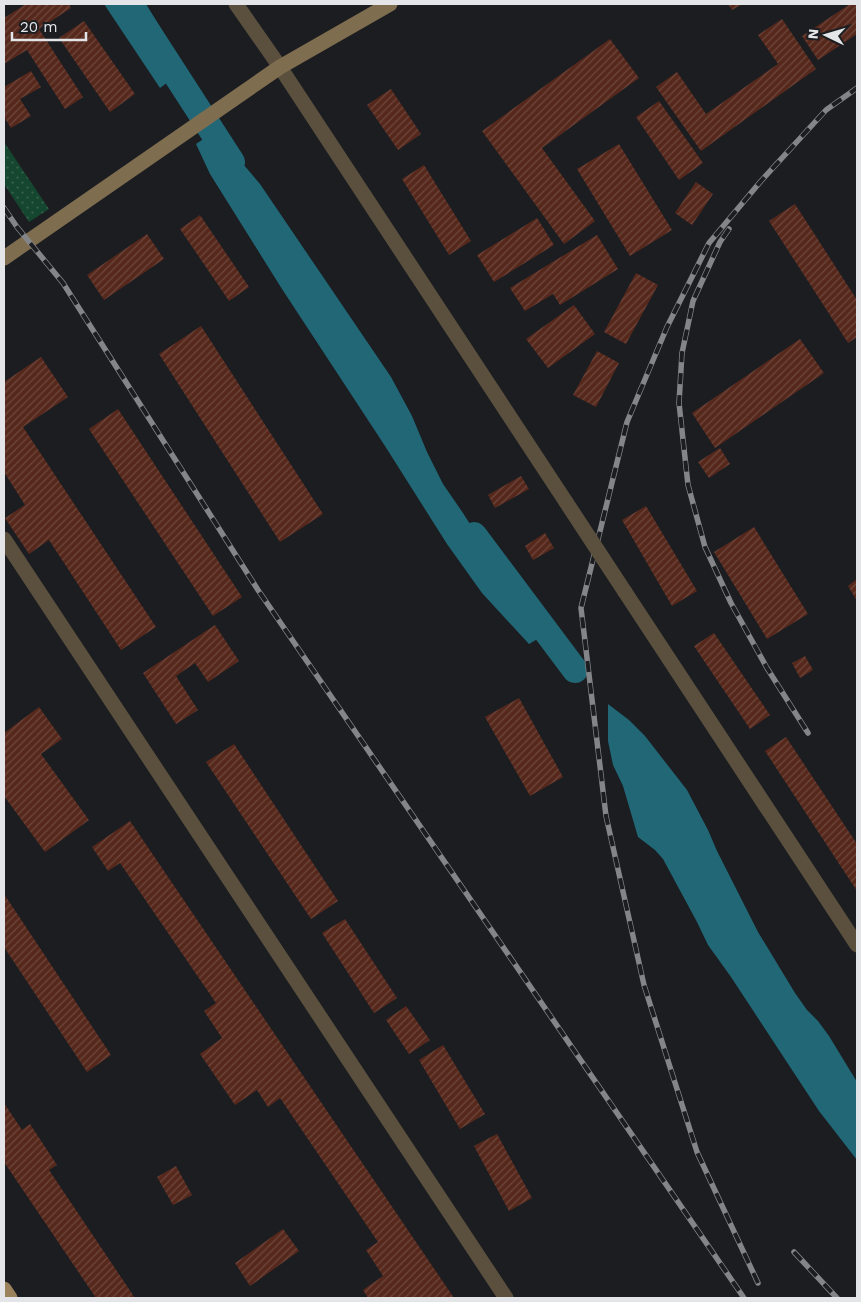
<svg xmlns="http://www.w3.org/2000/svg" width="861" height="1302" font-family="'Work Sans',sans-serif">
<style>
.grass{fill:url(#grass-dots)}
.water{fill:#216776}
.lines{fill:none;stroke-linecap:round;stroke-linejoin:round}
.canal{stroke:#216776;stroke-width:26}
.building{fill:url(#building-hatch)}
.street{stroke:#5b503e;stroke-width:15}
.secondary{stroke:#7f6d4f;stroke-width:15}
.primary{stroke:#9a835c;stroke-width:15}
.rail-casing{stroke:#838588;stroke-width:5.5}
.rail{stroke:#1b1d21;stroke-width:4;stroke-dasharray:11;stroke-linecap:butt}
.street-bridge{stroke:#5b503e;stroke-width:15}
</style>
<defs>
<pattern id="grass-dots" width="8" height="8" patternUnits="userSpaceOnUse" patternTransform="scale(1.25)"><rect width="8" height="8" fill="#15462f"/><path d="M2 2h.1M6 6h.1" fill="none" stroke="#37614d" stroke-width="1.8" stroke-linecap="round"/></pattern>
<pattern id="building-hatch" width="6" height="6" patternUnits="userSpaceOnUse" patternTransform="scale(1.25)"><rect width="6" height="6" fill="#56281c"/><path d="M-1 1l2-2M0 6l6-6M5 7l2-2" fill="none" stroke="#6e473d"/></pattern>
</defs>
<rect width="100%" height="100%" fill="#1b1d21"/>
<path class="grass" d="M4,142L49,209L29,222L4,184Z"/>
<path class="water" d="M104,4H146L161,29L183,71L160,88Z
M215,131L260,184L391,377L412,416L427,452L443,484L463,513L499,570L517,597L546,634L529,644L482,593L447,544L385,446L282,289L210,174L196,144Z
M608,704L629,720L645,736L687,790L708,830L717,851L758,932L795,993L807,1010L818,1021L829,1036L857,1082V1160L819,1111L731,977L708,945L697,922L663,859L655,850L638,837L623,786L613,765L608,741Z"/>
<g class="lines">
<path class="canal" d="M130,4L232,162
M474,535L575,670"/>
</g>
<path class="building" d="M26,4H69L71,8L39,29L83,97L65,109L27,50L4,64V18Z
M728,4H743L732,10Z
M850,4H857V34L818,60L802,36Z
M782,19L816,69L701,151L656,87L677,72L706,114L778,64L758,35Z
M84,21L135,94L110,112L59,38Z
M610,39L639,78L542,148L595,221L564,244L482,131Z
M31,71L41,87L20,99L31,116L11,128L4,117V87Z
M391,89L421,134L398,150L367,105Z
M659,101L703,163L679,180L636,117Z
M619,144L672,230L630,256L577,169Z
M424,165L471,241L449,255L402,179Z
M696,182L713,194L692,225L675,213Z
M795,204L857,300V337L848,343L769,221Z
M200,215L249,287L229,301L180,229Z
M537,218L554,245L494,282L477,255Z
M147,234L164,259L104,300L87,275Z
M597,235L618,269L560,305L553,294L525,311L510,288Z
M636,273L658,285L626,344L604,332Z
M574,305L595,334L548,368L526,339Z
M201,326L323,514L280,542L159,354Z
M800,339L824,373L715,448L692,413Z
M597,351L619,363L596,407L573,395Z
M41,357L68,397L23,427L156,627L121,650L49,540L29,554L5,518L25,505L4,472V382Z
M118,409L242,597L213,616L89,429Z
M720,448L730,464L709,478L698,462Z
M521,476L529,489L495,508L488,495Z
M646,506L697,591L672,606L622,520Z
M754,527L808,614L767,639L714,552Z
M545,533L554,548L533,560L525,546Z
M857,579V601L848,586Z
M215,625L239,661L208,682L195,663L176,676L198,710L176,724L143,673Z
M714,633L770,715L750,729L694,646Z
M805,656L813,670L800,678L792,663Z
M519,698L563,777L530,796L485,717Z
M39,707L62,739L41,754L89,820L45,852L4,796V733Z
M786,737L857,844V891L765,751Z
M234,744L338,901L311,919L206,762Z
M130,821L454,1298H368L363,1290L383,1276L366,1250L378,1242L280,1098L268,1107L257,1090L235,1105L200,1054L222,1038L204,1011L216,1003L120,863L108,871L92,847Z
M4,894L111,1055L87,1072L4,947Z
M345,919L397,998L374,1013L322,933Z
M406,1006L430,1040L409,1054L386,1020Z
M443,1045L485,1114L460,1129L419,1060Z
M4,1103L22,1130L30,1124L57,1165L49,1170L135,1298H96L4,1162Z
M497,1134L532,1198L509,1211L474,1146Z
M176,1166L192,1195L173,1205L157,1177Z
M283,1229L299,1251L250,1286L235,1263Z"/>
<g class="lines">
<path class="street" d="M236,4L280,67L566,502
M4,539L506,1298
M625,592L857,945"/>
<path class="secondary" d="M4,258L280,67L390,4"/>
<path class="primary" d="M4,1289L10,1298"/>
<g class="rail-casing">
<path id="rail" d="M4,208L17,227L63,283L258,590L744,1298
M729,229L720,242L693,301L682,353L679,403L688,485L705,547L731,603L767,668L808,733
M794,1252L837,1298
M758,1283L697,1152L644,985L606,816L581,608L627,422L667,327L709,243L761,181L826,110L857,88"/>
</g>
<use href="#rail" class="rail"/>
<path class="street-bridge" d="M566,502L625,592"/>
</g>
<rect width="861" height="1302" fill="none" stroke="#e4e5e8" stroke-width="10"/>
<g transform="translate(826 35) rotate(275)" stroke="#1b1d21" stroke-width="4" paint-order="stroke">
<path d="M0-4L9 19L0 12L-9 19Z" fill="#e4e5e8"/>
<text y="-8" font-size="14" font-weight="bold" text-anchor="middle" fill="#e4e5e8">N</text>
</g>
<path d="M12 32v8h74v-8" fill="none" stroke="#e4e5e8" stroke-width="2.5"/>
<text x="20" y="32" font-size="15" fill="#e4e5e8" stroke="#1b1d21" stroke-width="4" paint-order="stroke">20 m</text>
</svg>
